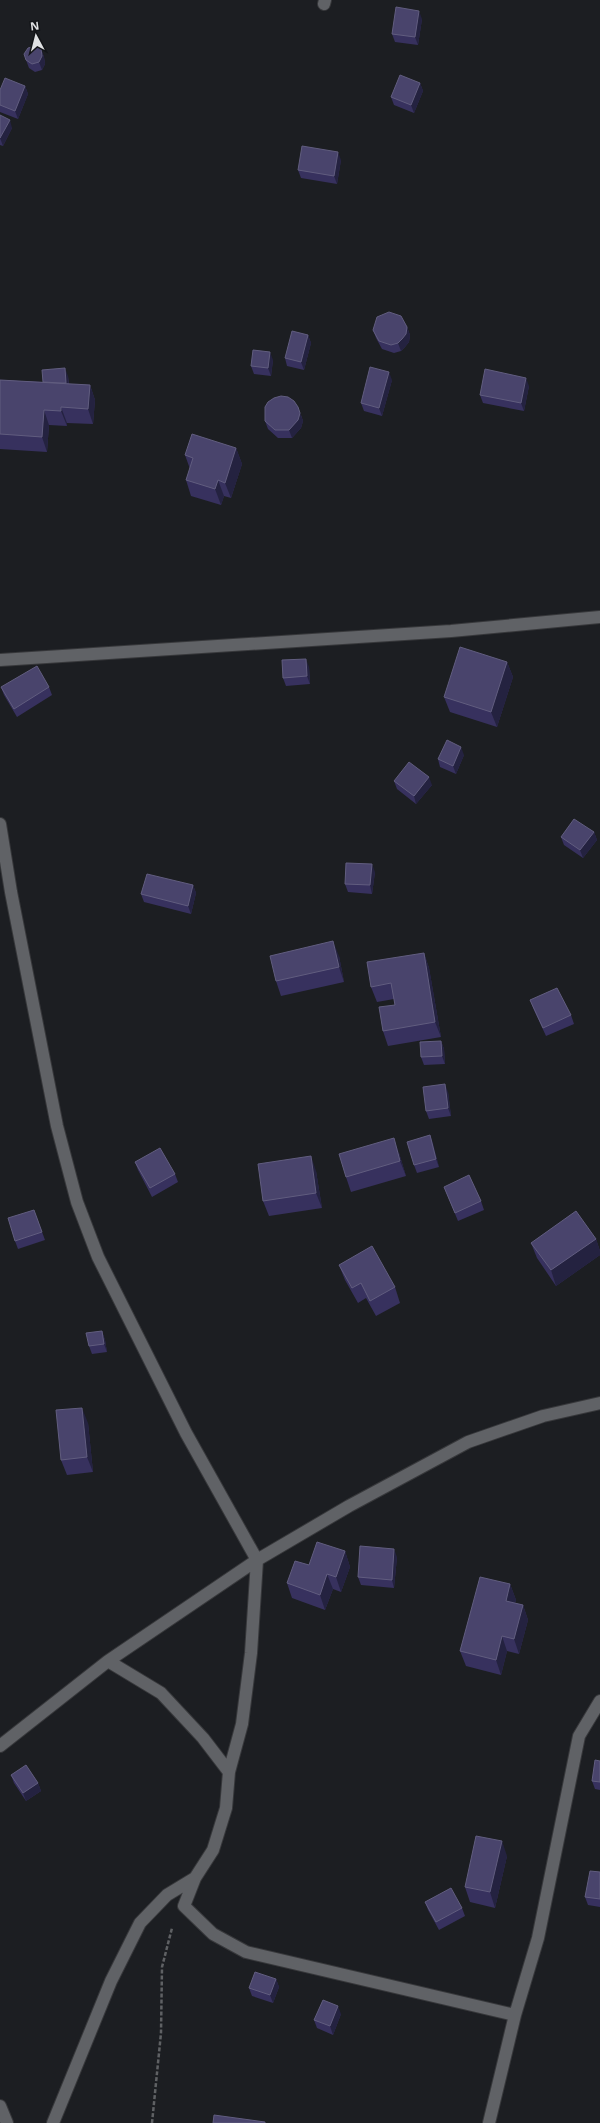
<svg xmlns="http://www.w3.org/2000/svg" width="600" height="2123" font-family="'Noto Sans',sans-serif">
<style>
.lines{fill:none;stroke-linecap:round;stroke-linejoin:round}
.street-casing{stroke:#37383b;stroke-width:14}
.path{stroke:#5f6164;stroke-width:2.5;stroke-dasharray:4 2;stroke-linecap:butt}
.street{stroke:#606266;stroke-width:12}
.wall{fill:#37315e}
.shaded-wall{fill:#242240}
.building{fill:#49446c;stroke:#615d7f}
</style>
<rect width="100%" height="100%" fill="#1c1e22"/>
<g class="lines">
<g class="street-casing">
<path id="street" d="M324,4L325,0
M0,660L451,631L600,617
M0,824L11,892L57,1126L77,1202L98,1257L186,1433L257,1560L251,1653L242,1724L229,1772
M108,1661L161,1693L203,1738L229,1772L226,1808L213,1850L195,1878L184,1906L213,1934L246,1952L515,2015
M0,1746L108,1661L257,1560L349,1506L468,1442L543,1416L600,1403
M0,2106L7,2123
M53,2123L111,1981L140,1923L167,1895L195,1878
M489,2123L515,2015L538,1938L579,1736L600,1701"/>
</g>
<path class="path" d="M152,2123L161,2033L162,1967L172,1928"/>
<use href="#street" class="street"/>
</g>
<path class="wall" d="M422,19L418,45L395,42L392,34Z
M41,49L44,57L45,64L42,70L35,72L29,68L26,60Z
M420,83L423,91L414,113L394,105L391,97Z
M25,86L28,94L18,119L0,112V90Z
M0,115L12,128L3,146L0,145Z
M341,160L337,184L301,178L298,170Z
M407,327L410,335L409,342L405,347L401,351L394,353L382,349L376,338L373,330Z
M308,335L311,343L304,370L287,366L285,358Z
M273,360L271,376L254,374L251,366Z
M68,376L69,384L90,385L95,400L93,424L67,423V426L49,425L47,452L0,449V380L43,382Z
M392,380L382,416L364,411L361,403Z
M529,386L524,411L483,403L480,395Z
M301,415L303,421L301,428L292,438H278L268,429L265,421Z
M236,448L242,464L231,498L224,496L221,505L191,496L186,480L190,469L185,455Z
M507,662L513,677L497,727L450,712L444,697Z
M309,667L310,684L286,686L283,678Z
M1,687H49L52,695L17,717L4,695Z
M464,755L456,774L440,767L438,759Z
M394,781L432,785L416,804L397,789Z
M594,832L597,840L583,858L564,845L561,837Z
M375,872L372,894L348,892L345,884Z
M193,885L196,893L191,914L144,902L141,894Z
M424,953L429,968L441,1037L388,1046L383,1031L395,1005L394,999L377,1002L371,987Z
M339,956L344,982L281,996L276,981Z
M530,1000L571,1015L574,1024L546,1036L533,1008Z
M441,1041L444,1049L445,1064L424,1065L421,1057Z
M448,1092L451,1116L429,1119L426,1111Z
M430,1135L439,1167L417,1173L414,1165Z
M399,1153L406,1176L351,1192L346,1177Z
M135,1162L175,1174L178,1182L152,1197L138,1170Z
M316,1171L322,1208L269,1216L263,1201Z
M444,1187L481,1201L484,1210L458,1221Z
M34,1210L45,1240L18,1249L15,1241Z
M596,1239L600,1251V1255L556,1286L537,1258L531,1243Z
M339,1265L395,1287L400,1303L376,1316L366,1298L358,1303L345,1280Z
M102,1331L105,1340L107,1352L92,1354L89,1346Z
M88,1423L93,1472L67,1475L61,1460Z
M345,1551L350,1567L341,1592L333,1589L325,1610L292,1598L287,1583L309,1565Z
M397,1557L394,1588L361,1585L358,1577Z
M510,1584L516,1600L515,1603L523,1605L528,1620L519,1654L507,1651L501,1675L466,1666L460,1651Z
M600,1761V1790L595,1789L592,1781Z
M11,1775L38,1783L41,1791L26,1801L14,1783Z
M507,1856L495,1908L470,1902L465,1887Z
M600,1872V1907L588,1905L585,1897Z
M425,1902L462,1908L465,1916L439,1930L428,1910Z
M276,1979L279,1987L273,2003L252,1996L249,1988Z
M341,2014L333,2035L317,2028L314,2020Z"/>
<path class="shaded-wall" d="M419,11L422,19L418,45L415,37Z
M41,49L44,57L45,64L42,70L39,62Z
M420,83L423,91L414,113L411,105Z
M25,86L28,94L18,119L15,111Z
M10,120L12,128L3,146L0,138Z
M338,152L341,160L337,184L334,176Z
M407,327L410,335L409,342L405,347L401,351L398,343Z
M308,335L311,343L304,370L301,362Z
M270,352L273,360L271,376L268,368Z
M65,368L68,376L69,391L66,383Z
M389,372L392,380L382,416L379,408Z
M526,378L529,386L524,411L521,403Z
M90,385L95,400L93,424L88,409Z
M61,407L67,423V426L61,411Z
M298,407L303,421L301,428L292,438L289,430Z
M44,410L49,425L47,452L42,437Z
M236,448L242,464L231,498L225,483Z
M218,480L224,496L221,505L215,489Z
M306,659L309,667L310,684L307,676Z
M507,662L513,677L497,727L491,712Z
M461,747L464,755L456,774L453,766Z
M429,777L432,785L416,804L414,796Z
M594,832L597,840L583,858L580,850Z
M372,864L375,872L372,894L370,885Z
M193,885L196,893L191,914L188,906Z
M333,941L339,956L344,982L339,967Z
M424,953L429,968L441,1037L435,1022Z
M441,1041L444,1049L445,1064L442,1056Z
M445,1084L448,1092L451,1116L448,1108Z
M430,1135L433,1143L439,1167L436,1159Z
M394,1138L399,1153L406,1176L400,1161Z
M311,1156L316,1171L322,1208L316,1193Z
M596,1239L600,1251V1255L556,1286L551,1270Z
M102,1331L105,1340L107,1352L104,1344Z
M82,1408L88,1423L93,1472L87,1457Z
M394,1549L397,1557L394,1588L392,1580Z
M345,1551L350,1567L341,1592L336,1577Z
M327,1574L333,1589L325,1610L320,1595Z
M510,1584L516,1600L511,1617L506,1601Z
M523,1605L528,1620L519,1654L514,1639Z
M502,1636L507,1651L501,1675L496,1660Z
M38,1783L41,1791L26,1801L23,1793Z
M502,1841L507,1856L495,1908L490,1892Z
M276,1979L279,1987L273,2003L270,1995Z
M338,2006L341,2014L333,2035L330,2026Z"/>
<path class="building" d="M396,7L419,11L415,37L392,34Z
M35,46L41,49L42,56L39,62L32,64L26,60L24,54L28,48Z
M400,75L420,83L411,105L391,97Z
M5,78L25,86L15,111L0,105V90Z
M0,115L10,120L0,138Z
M302,146L338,152L334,176L298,170Z
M389,312L401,316L407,327L406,334L402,339L398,343L391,345L379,341L373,330L377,317Z
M292,331L308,335L301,362L285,358Z
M253,350L270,352L268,368L251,366Z
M370,367L389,372L379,408L361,403Z
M65,368L66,383H61L43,382L42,370Z
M485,369L526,378L521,403L480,395Z
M0,380L90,385L88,409L61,407V411L44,410L42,437L0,434Z
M281,396L288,397L294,401L298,407L300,413L298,420L289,430H275L265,421V407L268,402L274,398Z
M192,434L236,448L225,483L218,480L215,489L186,480L193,458L185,455Z
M460,647L507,662L491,712L444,697Z
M306,659L307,676L283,678L282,660Z
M37,666L49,687L14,709L1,687Z
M447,740L461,747L453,766L438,759Z
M409,762L429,777L414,796L394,781Z
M574,819L594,832L580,850L561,837Z
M346,863L372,864L370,885L345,884Z
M147,874L193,885L188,906L141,894Z
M333,941L339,967L276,981L270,956Z
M424,953L435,1022L383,1031L379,1007L395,1005L391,983L371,987L367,962Z
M557,988L571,1015L543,1028L530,1000Z
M441,1041L442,1056L421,1057L420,1042Z
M445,1084L448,1108L426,1111L423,1087Z
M430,1135L436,1159L414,1165L407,1142Z
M394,1138L400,1161L346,1177L339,1154Z
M160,1148L175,1174L150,1188L135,1162Z
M311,1156L316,1193L263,1201L258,1164Z
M469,1175L481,1201L455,1213L444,1187Z
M34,1210L42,1232L15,1241L8,1218Z
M576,1211L596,1239L551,1270L531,1243Z
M372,1246L395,1287L370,1301L361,1283L352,1288L339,1265Z
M102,1331L104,1344L89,1346L86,1333Z
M82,1408L87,1457L61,1460L56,1410Z
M317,1542L345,1551L336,1577L327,1574L320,1595L287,1583L295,1561L309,1565Z
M360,1546L394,1549L392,1580L358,1577Z
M480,1577L510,1584L506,1601L523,1605L514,1639L502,1636L496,1660L460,1651Z
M595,1760L600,1761V1782L592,1781Z
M26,1765L38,1783L23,1793L11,1775Z
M476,1836L502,1841L490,1892L465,1887Z
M590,1871L600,1872V1899L585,1897Z
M451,1888L462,1908L436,1922L425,1902Z
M255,1972L276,1979L270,1995L249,1988Z
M323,2000L338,2006L330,2026L314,2020Z
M214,2115L265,2122V2123H213Z"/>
<g transform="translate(36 36) rotate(353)" stroke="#131518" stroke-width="3" paint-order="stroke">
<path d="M0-3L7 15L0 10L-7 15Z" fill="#e0e1e3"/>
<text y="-6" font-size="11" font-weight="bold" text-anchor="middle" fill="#e0e1e3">N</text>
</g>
</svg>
